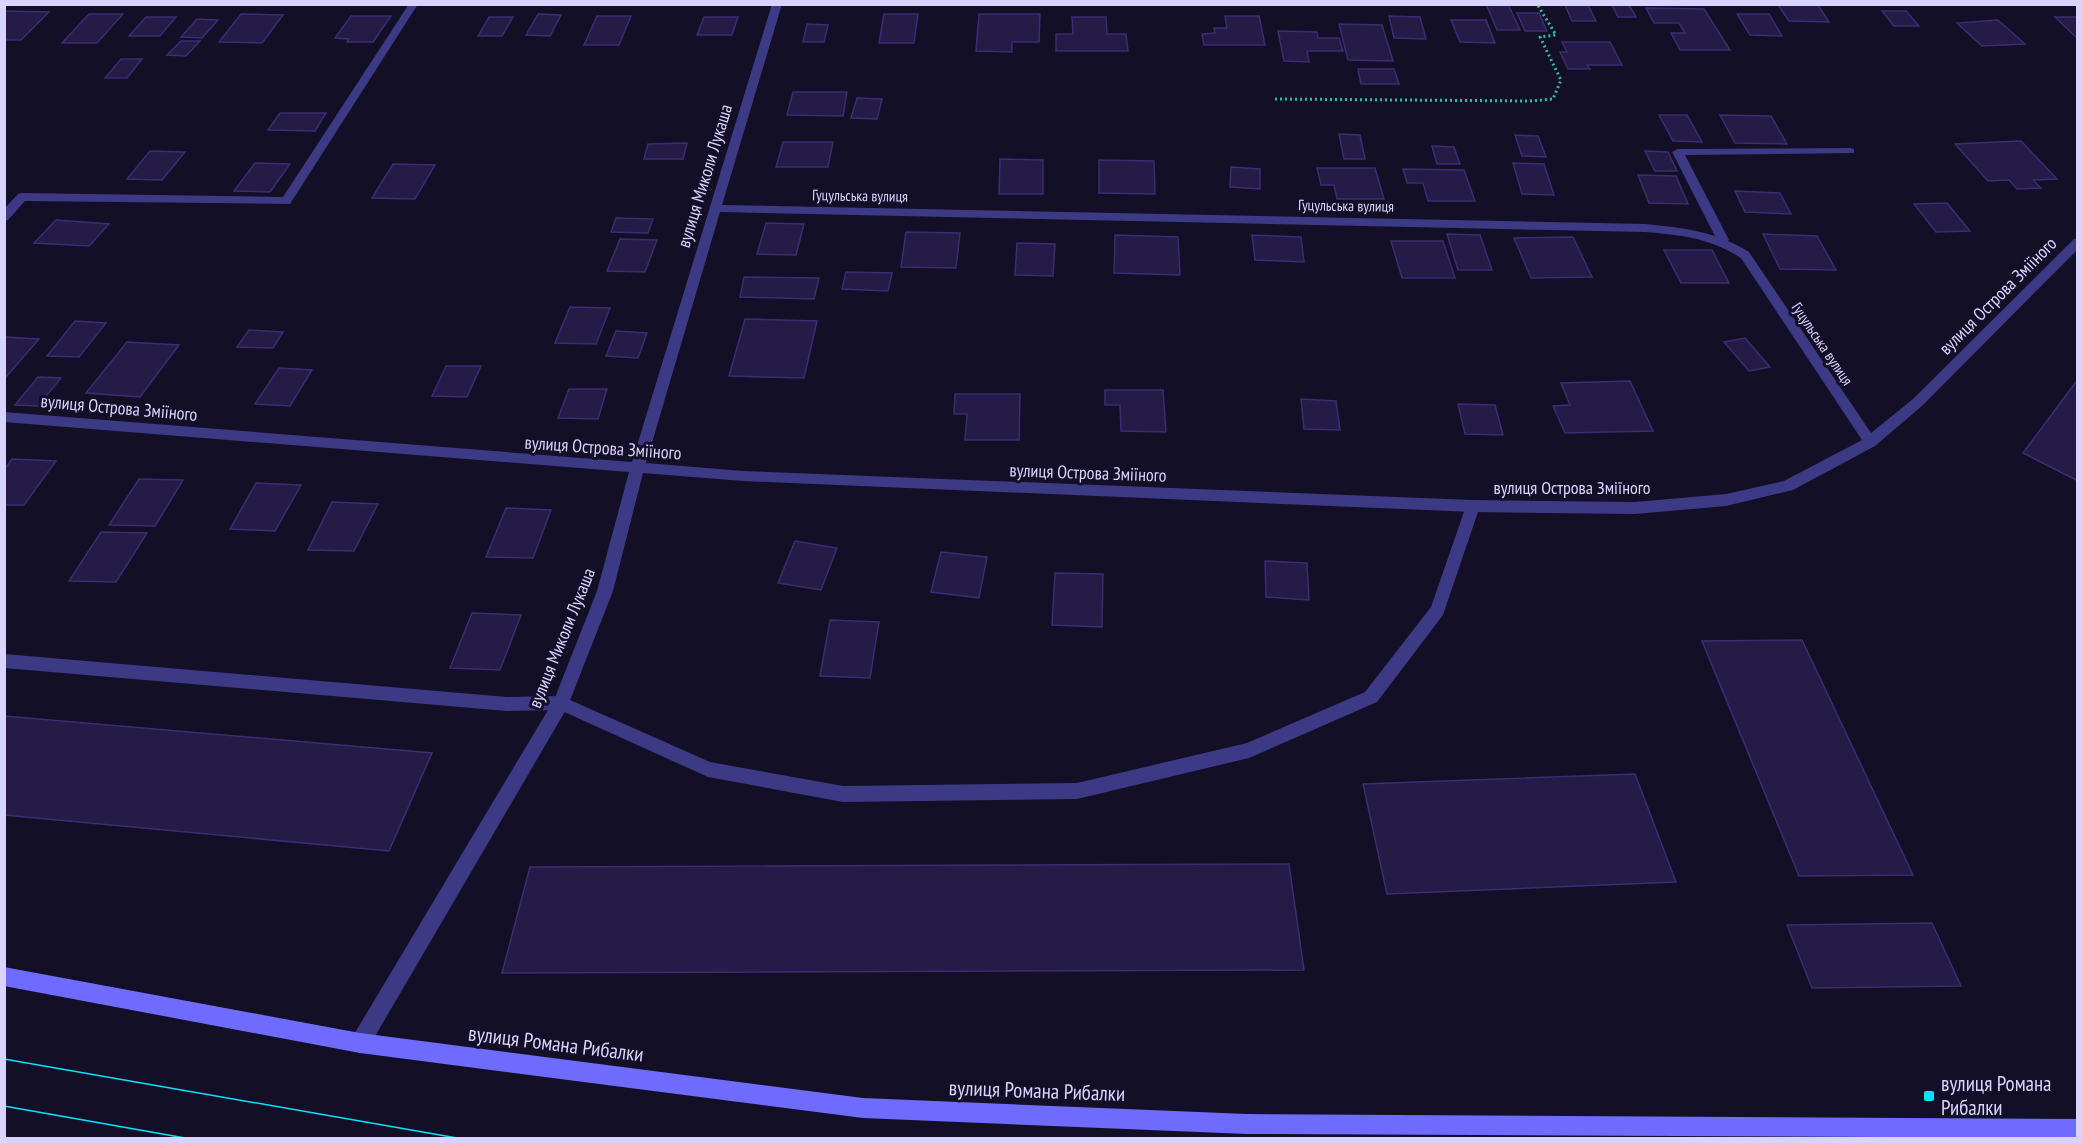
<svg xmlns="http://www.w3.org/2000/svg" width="2082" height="1143" font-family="'PT Sans Narrow',sans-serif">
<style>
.building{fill:#241b47;stroke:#3b2d73;stroke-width:1.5}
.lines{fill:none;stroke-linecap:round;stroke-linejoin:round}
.path{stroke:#2fb8b0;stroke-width:3;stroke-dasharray:2 3;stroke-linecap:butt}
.service{fill:#3d3a85;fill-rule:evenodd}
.minor{fill:#3d3a85;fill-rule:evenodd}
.secondary{fill:#6f6bff;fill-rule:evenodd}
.tram{stroke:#00e5ff;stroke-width:1.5}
.poi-dot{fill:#00e5ff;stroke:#130f26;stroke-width:2}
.labels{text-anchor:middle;stroke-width:6;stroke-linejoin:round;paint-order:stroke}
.far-street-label{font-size:15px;fill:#d9d4ff;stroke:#130f26}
.street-label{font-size:18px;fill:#d9d4ff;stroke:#130f26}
.near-street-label{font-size:21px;fill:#d9d4ff;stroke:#130f26}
.near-poi-label{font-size:21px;fill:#d9d4ff;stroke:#130f26;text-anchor:start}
</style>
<rect width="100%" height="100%" fill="#130f26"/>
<path class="building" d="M1486,4H1508L1520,30H1497Z
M1565,5H1588L1596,21H1572Z
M1612,5H1629L1636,17H1618Z
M1778,5H1818L1829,22L1789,21Z
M1646,8L1704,9L1730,50H1680L1671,33H1685L1679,23H1654Z
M4,11L49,12L21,40H4Z
M1882,11H1906L1919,26H1894Z
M1517,13H1539L1547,31H1525Z
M89,14H123L97,43H62Z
M241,14L283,15L262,43L219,42Z
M538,14L561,15L550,36L526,35Z
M884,14H918L914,43H879Z
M979,14H1040L1039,42H1012V52L976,51Z
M1737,14H1769L1782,36L1750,35Z
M351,16H391L373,42H347L349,39L335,38Z
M597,16H631L619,45H584Z
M1225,16H1259L1265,45H1204L1202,34L1215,33L1214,28H1227Z
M1389,16L1420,17L1426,39L1394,38Z
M146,17H176L160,36H129Z
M489,17H513L502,36H478Z
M704,17H738L732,35H697Z
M1072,17H1106L1107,34H1126L1128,51H1056V34H1073Z
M2055,17H2078V39Z
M197,19L218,20L202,38L181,37Z
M1451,20H1486L1495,43L1460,42Z
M1998,20L2025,44L1982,46L1957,23Z
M807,24L828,25L824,42H803Z
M1339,24L1382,25L1393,61L1348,60Z
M1278,31L1317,32L1318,38H1339L1343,51H1307L1309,62L1284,61Z
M181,41H200L186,56L167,55Z
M1562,42H1610L1622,65H1587L1590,69H1568L1560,52H1567Z
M121,59H142L127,78H105Z
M1358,69H1394L1399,84H1361Z
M793,92H847L843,116L787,115Z
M857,98L882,99L877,119L851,118Z
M280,113H326L315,131L268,130Z
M1659,115H1687L1702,142L1673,141Z
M1720,115L1771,116L1787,144L1735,143Z
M1339,134L1360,135L1365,159H1344Z
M1515,135L1538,136L1546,157L1522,156Z
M2021,141L2057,179L2033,180L2041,188L2017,189L2009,180L1988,181L1955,144Z
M783,142H833L828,167H776Z
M687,143L683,159H644L648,144Z
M1432,146L1454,147L1460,164H1437Z
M150,151L185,152L162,180L127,179Z
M1645,151L1668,152L1677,171H1655Z
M1000,159L1043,160V194H999Z
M1099,160L1154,161L1155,194L1099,193Z
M255,163L290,164L270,192L234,191Z
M1513,163L1544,164L1554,195L1522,194Z
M393,164L435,165L415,199L372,198Z
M1231,167L1260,169V189L1230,187Z
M1317,168H1375L1384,199H1337L1334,185H1321Z
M1403,169L1464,170L1475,201H1428L1423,183H1407Z
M1638,175L1676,176L1688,204L1649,203Z
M1735,191L1780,193L1791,214L1745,212Z
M1947,203L1970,231L1936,232L1914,204Z
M616,218L653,219L648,233L611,232Z
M56,220L109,224L89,246L34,243Z
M766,223L804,224L796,255L757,254Z
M906,232L960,233L956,268L901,267Z
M1447,234L1480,235L1492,270H1458Z
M1763,234L1817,236L1836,270L1780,269Z
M1115,235L1178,237L1180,275L1114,273Z
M1252,235L1301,237L1304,262L1255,260Z
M1573,237L1592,277L1531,278L1514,238Z
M620,239L657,240L645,272L607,271Z
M1391,241H1443L1455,278H1402Z
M1017,243L1055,244L1053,276L1015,275Z
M1664,250H1712L1729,283H1681Z
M846,272L892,273L888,291L842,289Z
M744,277L819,278L814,299L740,297Z
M570,307L610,308L596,344L555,343Z
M745,319L817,321L804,378L729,376Z
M75,321L106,323L79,357L47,356Z
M249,330L283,332L273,348L237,347Z
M616,331L647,333L638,358L606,356Z
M4,337L39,339L6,377L4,376Z
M1745,338L1770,367L1749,371L1724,342Z
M127,342L179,345L140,397L86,393Z
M446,366H481L467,397L432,396Z
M279,368L312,370L290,406L255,404Z
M38,377L61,378L38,406L15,405Z
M2078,379V481L2023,453Z
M1630,381L1653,431L1565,433L1553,406L1570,405L1561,383Z
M569,389H607L598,419L558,418Z
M1105,390H1163L1166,432L1121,431L1120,405H1105Z
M955,394H1020L1019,440H965L967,414H954Z
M1301,399L1336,401L1340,430L1304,429Z
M1458,404L1495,405L1503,435L1465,434Z
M12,459L56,461L24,505H4V470Z
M139,479L183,480L155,526L109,525Z
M256,483L301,485L275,531L230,529Z
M332,502L378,504L354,551L308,550Z
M506,508L551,510L533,558L486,557Z
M101,532L147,533L116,582L69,581Z
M795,541L837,548L821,590L778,583Z
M941,552L987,557L979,598L931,592Z
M1265,561L1307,563L1309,600L1266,597Z
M1055,573L1103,574L1102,627L1052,625Z
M472,613L521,615L500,670L450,668Z
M830,620L879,622L870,678L820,676Z
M1802,640L1913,875L1799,876L1702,641Z
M4,716L432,753L389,851L4,815Z
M1635,774L1676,882L1387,894L1363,784Z
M1289,864L1304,970L502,973L530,867Z
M1932,923L1961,986L1812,988L1787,925Z"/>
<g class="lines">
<path class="path" d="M1275,99L1530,101L1553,99L1561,80L1540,37L1556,35L1537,4"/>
<path class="service" d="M409,4H418L290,204L25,201L8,220L4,221V209L18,194L22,193L283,197Z
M1850,148L1854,149V153L1685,155L1729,240L1723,244L1717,240L1672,152L1678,149Z
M1473,500L1478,502L1480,506L1443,615L1377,702L1249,758L1077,799L843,802L708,777L560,710L507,711L4,668V654L507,697L561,696L710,762L843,786L1077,783L1247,743L1365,692L1431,607L1466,506L1468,502Z"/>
<path class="minor" d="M772,4H782L722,205L1645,224C1683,228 1716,231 1749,252L1871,433L1913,399L2074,239L2078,238V249L1923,405L1875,446L1793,490L1726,506L1635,514L1473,512L743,481L643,473L613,591L567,708L367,1050L360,1053L353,1050L350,1043L353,1036L554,700L597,591L629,472L4,422V412L632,462ZM720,212L1645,232C1681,235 1710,238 1741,258L1862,440L1784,481L1726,494L1635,502L1473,500L743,471L646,463Z"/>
<path class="secondary" d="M4,967L360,1033L863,1098L1247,1114L2078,1119V1138L1247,1134L863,1118L360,1053L4,986Z"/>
<path class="tram" d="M4,1059L457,1138
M4,1106L185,1138"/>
</g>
<rect class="poi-dot" x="1923" y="1090" width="12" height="12" rx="3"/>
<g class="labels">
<g class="far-street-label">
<text transform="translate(860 196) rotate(1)" y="5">Гуцульська вулиця</text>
<text transform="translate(1346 206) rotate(1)" y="5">Гуцульська вулиця</text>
<text transform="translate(1822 344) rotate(56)" y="5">Гуцульська вулиця</text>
</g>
<g class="street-label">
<text transform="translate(705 176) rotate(-73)" y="6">вулиця Миколи Лукаша</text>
<text transform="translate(1998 296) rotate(-45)" y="6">вулиця Острова Зміїного</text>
<text transform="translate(119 408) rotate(5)" y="6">вулиця Острова Зміїного</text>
<text transform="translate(603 448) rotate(4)" y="6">вулиця Острова Зміїного</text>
<text transform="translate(1088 473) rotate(2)" y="6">вулиця Острова Зміїного</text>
<text x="1572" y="494">вулиця Острова Зміїного</text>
<text transform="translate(562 638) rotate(-68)" y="6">вулиця Миколи Лукаша</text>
</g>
<g class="near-street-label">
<text transform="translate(556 1044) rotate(7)" y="7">вулиця Романа Рибалки</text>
<text transform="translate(1037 1091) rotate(2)" y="7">вулиця Романа Рибалки</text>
</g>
<g class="near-poi-label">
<text x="1941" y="1091">вулиця Романа<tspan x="1941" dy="24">Рибалки</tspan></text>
</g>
</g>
<rect width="2082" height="1143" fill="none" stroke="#d9d4ff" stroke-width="12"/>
</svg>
